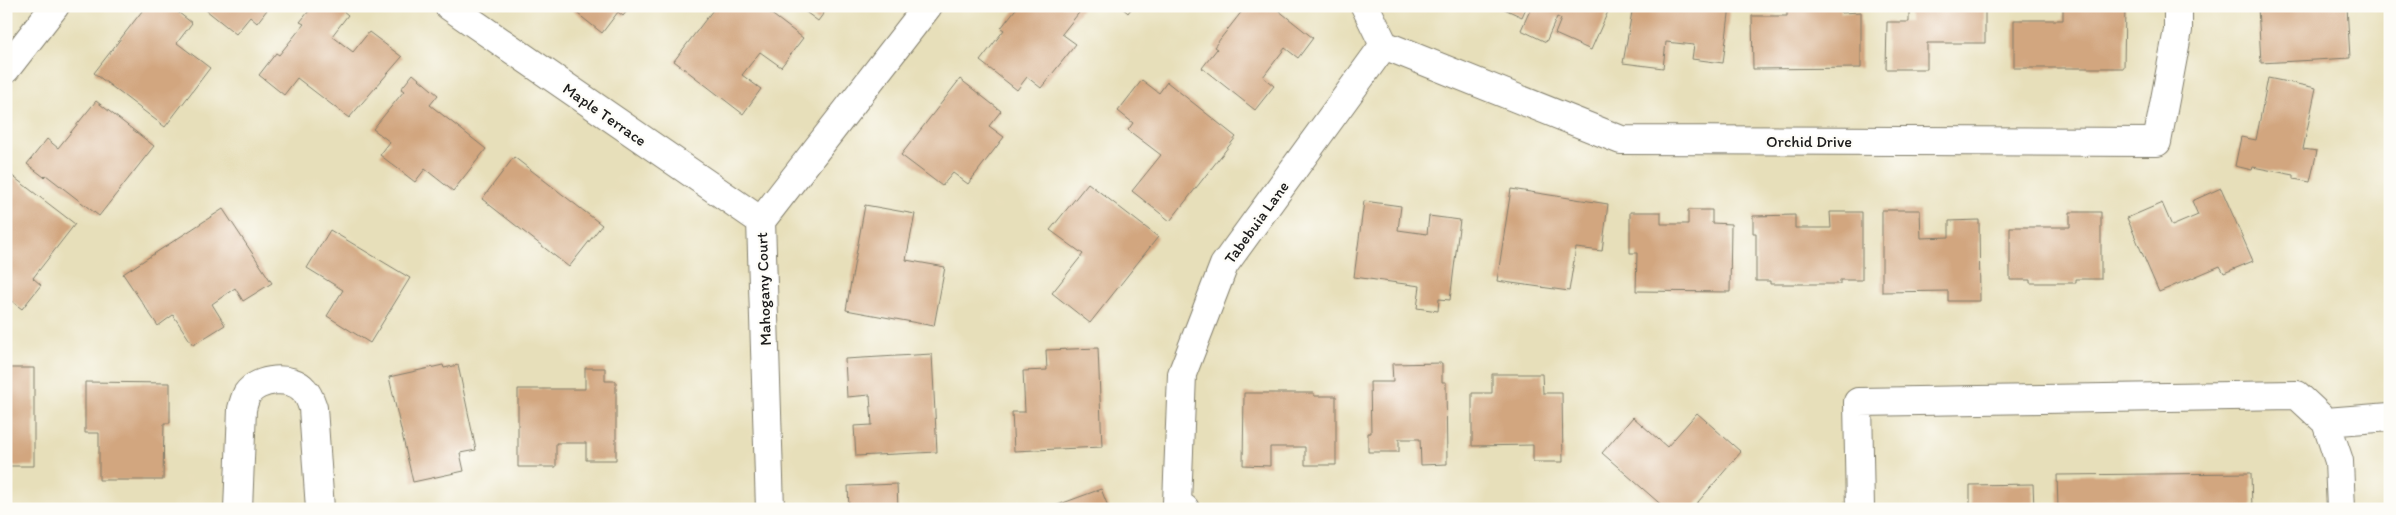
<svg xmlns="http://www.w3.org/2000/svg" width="2396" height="515" font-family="Itim,sans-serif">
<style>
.building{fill:#d2a67f}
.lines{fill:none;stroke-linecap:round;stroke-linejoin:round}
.minor-casing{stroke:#827e6b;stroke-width:30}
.minor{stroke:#fff;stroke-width:28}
.labels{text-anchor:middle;stroke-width:4.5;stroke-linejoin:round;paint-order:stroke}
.street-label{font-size:16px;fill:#1c1c1c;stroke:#fdfcf7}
</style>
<rect width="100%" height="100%" fill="#fdfcf7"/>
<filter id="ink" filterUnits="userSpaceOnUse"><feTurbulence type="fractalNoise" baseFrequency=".02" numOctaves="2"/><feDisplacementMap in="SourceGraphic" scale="10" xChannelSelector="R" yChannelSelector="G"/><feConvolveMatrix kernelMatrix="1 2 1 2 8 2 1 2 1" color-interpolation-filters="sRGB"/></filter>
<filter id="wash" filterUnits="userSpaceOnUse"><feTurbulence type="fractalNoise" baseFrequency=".0096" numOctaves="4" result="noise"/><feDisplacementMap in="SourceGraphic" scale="20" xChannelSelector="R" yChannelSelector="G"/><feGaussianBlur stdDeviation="1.12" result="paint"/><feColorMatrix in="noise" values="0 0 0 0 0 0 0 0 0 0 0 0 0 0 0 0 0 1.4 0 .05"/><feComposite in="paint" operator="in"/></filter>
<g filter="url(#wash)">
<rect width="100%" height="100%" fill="#e7dfba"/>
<g id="blocks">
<path class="building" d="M146,6H170L192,23L177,43L210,68L165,127L94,73Z
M201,6H270L257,23L250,17L236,34Z
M313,6H337L348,15L332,36L353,52L369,32L402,57L349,118L297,78L284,95L259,75L276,53L279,55L304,24L300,22Z
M568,6H631L623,16L618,12L602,33Z
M716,6H761L803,38L781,67L760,52L742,75L761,89L743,114L674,61Z
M805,6H829L818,21L803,10Z
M1018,6H1078L1082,9L1062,34L1076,44L1041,88L1027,77L1017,90L980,61L1004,30L1001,28Z
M1120,6H1133L1128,13Z
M1246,6H1273L1313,38L1298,58L1285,48L1263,77L1274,86L1255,110L1202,68L1217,49L1214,47Z
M1498,6H1527L1522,17Z
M1532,6H1608L1610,7L1591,50L1555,34L1561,19L1557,17L1546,42L1521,30Z
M1633,6H1730L1723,63L1692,59L1694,45L1666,42L1663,68L1623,63Z
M1787,6H1841V13L1861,12V68L1753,69L1752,16H1787Z
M1909,6H1985V43H1927V69H1886L1887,22H1909Z
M2063,6H2125L2124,68H2014V20H2063Z
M2258,6H2347L2350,58L2261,63Z
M413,74L438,95L430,105L486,149L453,191L425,169L415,182L380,155L390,142L373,129L404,91L401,89Z
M2268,78L2316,88L2303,149L2317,151L2310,182L2294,179V175L2253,167L2252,170L2235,166L2241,137L2256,140Z
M960,79L1001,111L989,126L1004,137L968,184L953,173L942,186L901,155Z
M1142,80L1159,93L1167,82L1236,137L1170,221L1132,191L1161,155L1128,130L1133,123L1118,111Z
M96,101L154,146L99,216L46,175L44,177L27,164L47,139L58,148Z
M514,157L602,225L569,267L482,199Z
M11,175L75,224L33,278L41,285L22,309L6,297V181Z
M1088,183L1158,237L1090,323L1052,293L1083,254L1050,230Z
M2221,188L2253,261L2224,273L2220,266L2159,292L2127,218L2162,203L2172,226L2198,215L2192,201Z
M1511,189L1608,204L1602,251L1576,248L1569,291L1497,281Z
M1364,201L1401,206L1398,230L1427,234L1429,216L1460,220L1450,300L1439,299L1438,311L1417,308L1420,286L1354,277Z
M865,205L915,214L906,260L945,267L934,326L846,310Z
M223,209L272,283L243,301L235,288L212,304L225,325L193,345L173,315L158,326L123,274Z
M1688,210H1712V223L1731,224L1730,292L1636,291L1637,253H1630V212H1661V224H1688Z
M1882,210H1920L1921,238L1949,237V221L1979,220L1980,301H1948V291L1882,292Z
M1830,212H1862V280H1840V284H1770V281H1756V233H1753V216L1795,215V228H1831Z
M2070,212H2101V279H2076V283H2030V280H2010V227H2070Z
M330,230L410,278L370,343L327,316L343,290L307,268Z
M1098,348L1102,447L1014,451L1012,412H1025L1023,371L1047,370L1046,350Z
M932,354L937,452L856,456L854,426L872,425L870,395L847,397L845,359Z
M1442,363V382H1446L1447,464L1421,465L1420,439H1399V452H1368V433H1371L1370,382H1393L1392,364Z
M443,365L444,368L458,365L476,450L460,453L464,471L413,482L389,377Z
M6,368H34V466H6Z
M585,368H605V381H616V460H586V443H556V467H518V389H585Z
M1492,374H1542L1543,393H1562L1563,462H1533V445L1472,446V393H1492Z
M85,382L170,383V423H164L163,480H99V433H85Z
M1244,393H1314V396H1336V465H1305V447H1270V466L1243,465Z
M1697,413L1741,452L1692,509H1666L1602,453L1633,417L1667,447Z
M2251,473L2252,509H2058L2057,475Z
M897,484L898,509H849L848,486Z
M2033,484L2034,509H1970V485Z
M1101,489L1109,509H1056L1055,506Z"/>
</g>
</g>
<g filter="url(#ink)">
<use href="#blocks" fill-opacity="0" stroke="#827e6b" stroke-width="1"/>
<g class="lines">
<g class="minor-casing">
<path id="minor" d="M449,6L761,221
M1365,6L1384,45L1621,140L2157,142L2178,30V6
M6,69L55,6
M2326,422L2390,417
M238,509L242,409C243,405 245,398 247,394C258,378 292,375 304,390C309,395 311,402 313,408L320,509
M770,509L761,221L928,6
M1185,509L1177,503L1182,374L1224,265L1384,45
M1860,509L1858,402L2297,395L2326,422L2339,461L2341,509"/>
</g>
<use href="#minor" class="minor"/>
</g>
</g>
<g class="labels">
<g class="street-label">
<text transform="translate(605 114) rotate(35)" y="6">Maple Terrace</text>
<text x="1809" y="147">Orchid Drive</text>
<text transform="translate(1256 222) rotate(-54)" y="6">Tabebuia Lane</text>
<text transform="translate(763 289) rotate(-92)" y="6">Mahogany Court</text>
</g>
</g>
<rect width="2396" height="515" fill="none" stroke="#fdfcf7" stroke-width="25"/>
</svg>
